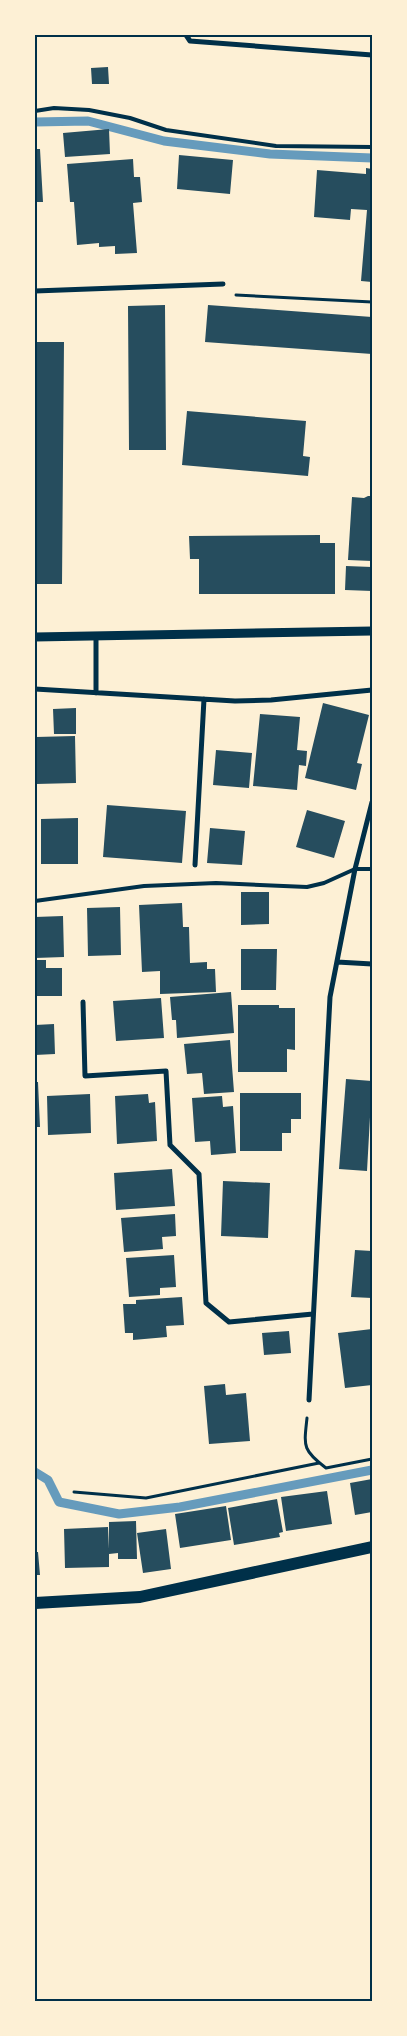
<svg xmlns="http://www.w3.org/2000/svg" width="407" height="2036" font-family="'Exo 2',sans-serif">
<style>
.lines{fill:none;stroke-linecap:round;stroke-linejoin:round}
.stream{stroke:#669bbc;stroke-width:9}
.building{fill:#264d5e}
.path{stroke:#003049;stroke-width:3}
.service{stroke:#003049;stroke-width:4}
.minor{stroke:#003049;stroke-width:5}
.tertiary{stroke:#003049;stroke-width:9}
.primary{stroke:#003049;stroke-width:12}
.neatline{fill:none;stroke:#003049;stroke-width:2}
</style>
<rect width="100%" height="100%" fill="#fdf0d5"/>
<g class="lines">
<path class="stream" d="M35,122L88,121L164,141L270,154L372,158
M35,1472L48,1480L59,1502L119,1514L180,1507L372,1470"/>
</g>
<path class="building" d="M108,67L109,84H92L91,68Z
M109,129L110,154L65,157L63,133Z
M35,149H40L43,202H35Z
M179,155L233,160L230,194L177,189Z
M133,159L134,177H140L142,202L133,203L137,253L115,254V246L99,247V243L77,245L74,202H70L67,164Z
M366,168L372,169V282L361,281L367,210L351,209L350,220L314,217L317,170L366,174Z
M165,305L166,450H129L128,306Z
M208,305L372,317V354L205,342Z
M35,342H64L62,584H35Z
M187,411L306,421L303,456L310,457L308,476L182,465Z
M368,496H372V561L348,560L352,497L364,498Z
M320,535V543H335V594H199V559H190L189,536Z
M346,566L372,567V591L345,590Z
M323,703L369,715L357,763L362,764L356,790L305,778Z
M76,708V734H54L53,709Z
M260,714L300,717L297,750L307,751L306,766L299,765L297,790L253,786Z
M75,736L76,783L36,784V737Z
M216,750L252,753L249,788L213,785Z
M107,805L186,811L182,863L103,857Z
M307,810L345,821L334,858L296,847Z
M78,818V864H41V819Z
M210,828L245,831L242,865L207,863Z
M241,892H269V924L241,925Z
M182,903L183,927H189L190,963L207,962V969H215L216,992L160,994V971L142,972L139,905Z
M120,907L121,955L88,956L87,908Z
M63,916L64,957L35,958V917Z
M241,949H277L276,990H241Z
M35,960H46V968H62V996H35Z
M231,992L234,1033L177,1038L176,1020H172L170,997Z
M161,998L164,1038L116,1041L113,1001Z
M238,1005H279V1008H295V1050L287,1049V1072H238Z
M54,1024L55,1054L35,1055V1025Z
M230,1040L234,1092L204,1094L202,1073L187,1074L184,1044Z
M346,1079L372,1081L367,1171L339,1169Z
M35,1082H38L40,1127H35Z
M240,1093H301V1119H291V1133H282V1151H240Z
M90,1094L91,1133L48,1135L47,1096Z
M148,1094L149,1103L155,1102L157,1141L117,1144L115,1096Z
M222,1096L223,1107L233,1106L236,1153L211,1155L210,1141L195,1142L192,1098Z
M172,1169L175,1206L116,1210L114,1173Z
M223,1181L270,1183L268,1238L221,1236Z
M175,1214L176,1236L162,1237L163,1249L124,1252L121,1218Z
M355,1250L372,1251V1298L351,1297Z
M174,1255L176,1287L160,1288V1295L129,1297L126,1258Z
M182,1297L184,1325L166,1326L167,1337L133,1340V1333H125L123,1304H136V1300Z
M372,1329V1385L345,1388L338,1333Z
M289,1331L291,1353L264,1355L262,1333Z
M225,1384L226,1395L246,1393L250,1441L209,1444L204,1386Z
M372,1479V1512L355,1515L350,1483Z
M327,1491L332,1524L286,1531L281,1497Z
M277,1499L283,1532L279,1533L280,1537L234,1545L228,1508Z
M226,1506L231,1540L180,1548L175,1514Z
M136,1521L137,1559H118V1553L109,1554V1567L65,1568L64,1529L108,1527L109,1549V1522Z
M166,1529L171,1569L143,1573L137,1533Z
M35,1552H38L40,1575H35Z"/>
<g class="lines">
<path class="path" d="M236,295L372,302
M307,1418C304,1446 302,1450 326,1468L372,1459
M74,1492L146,1498L319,1463"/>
<path class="service" d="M35,111L54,108L89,110L130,118L166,130L276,146L372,147
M35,901L144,886L216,883L307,887L324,883L355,869H372"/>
<path class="minor" d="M186,35L190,41L372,55
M35,291L223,284
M96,637V693
M35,689L235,701L271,700L372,690
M195,865L204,699
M337,962L372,964
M83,1002L85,1076L166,1071L170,1145L199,1174L206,1303L229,1322L313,1314
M309,1400L330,997L355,869L372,802"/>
<path class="tertiary" d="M35,637L372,631"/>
<path class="primary" d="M35,1603L140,1597L372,1547"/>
</g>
<rect width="407" height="2036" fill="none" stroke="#fdf0d5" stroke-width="72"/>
<rect x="36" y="36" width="335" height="1964" class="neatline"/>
</svg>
